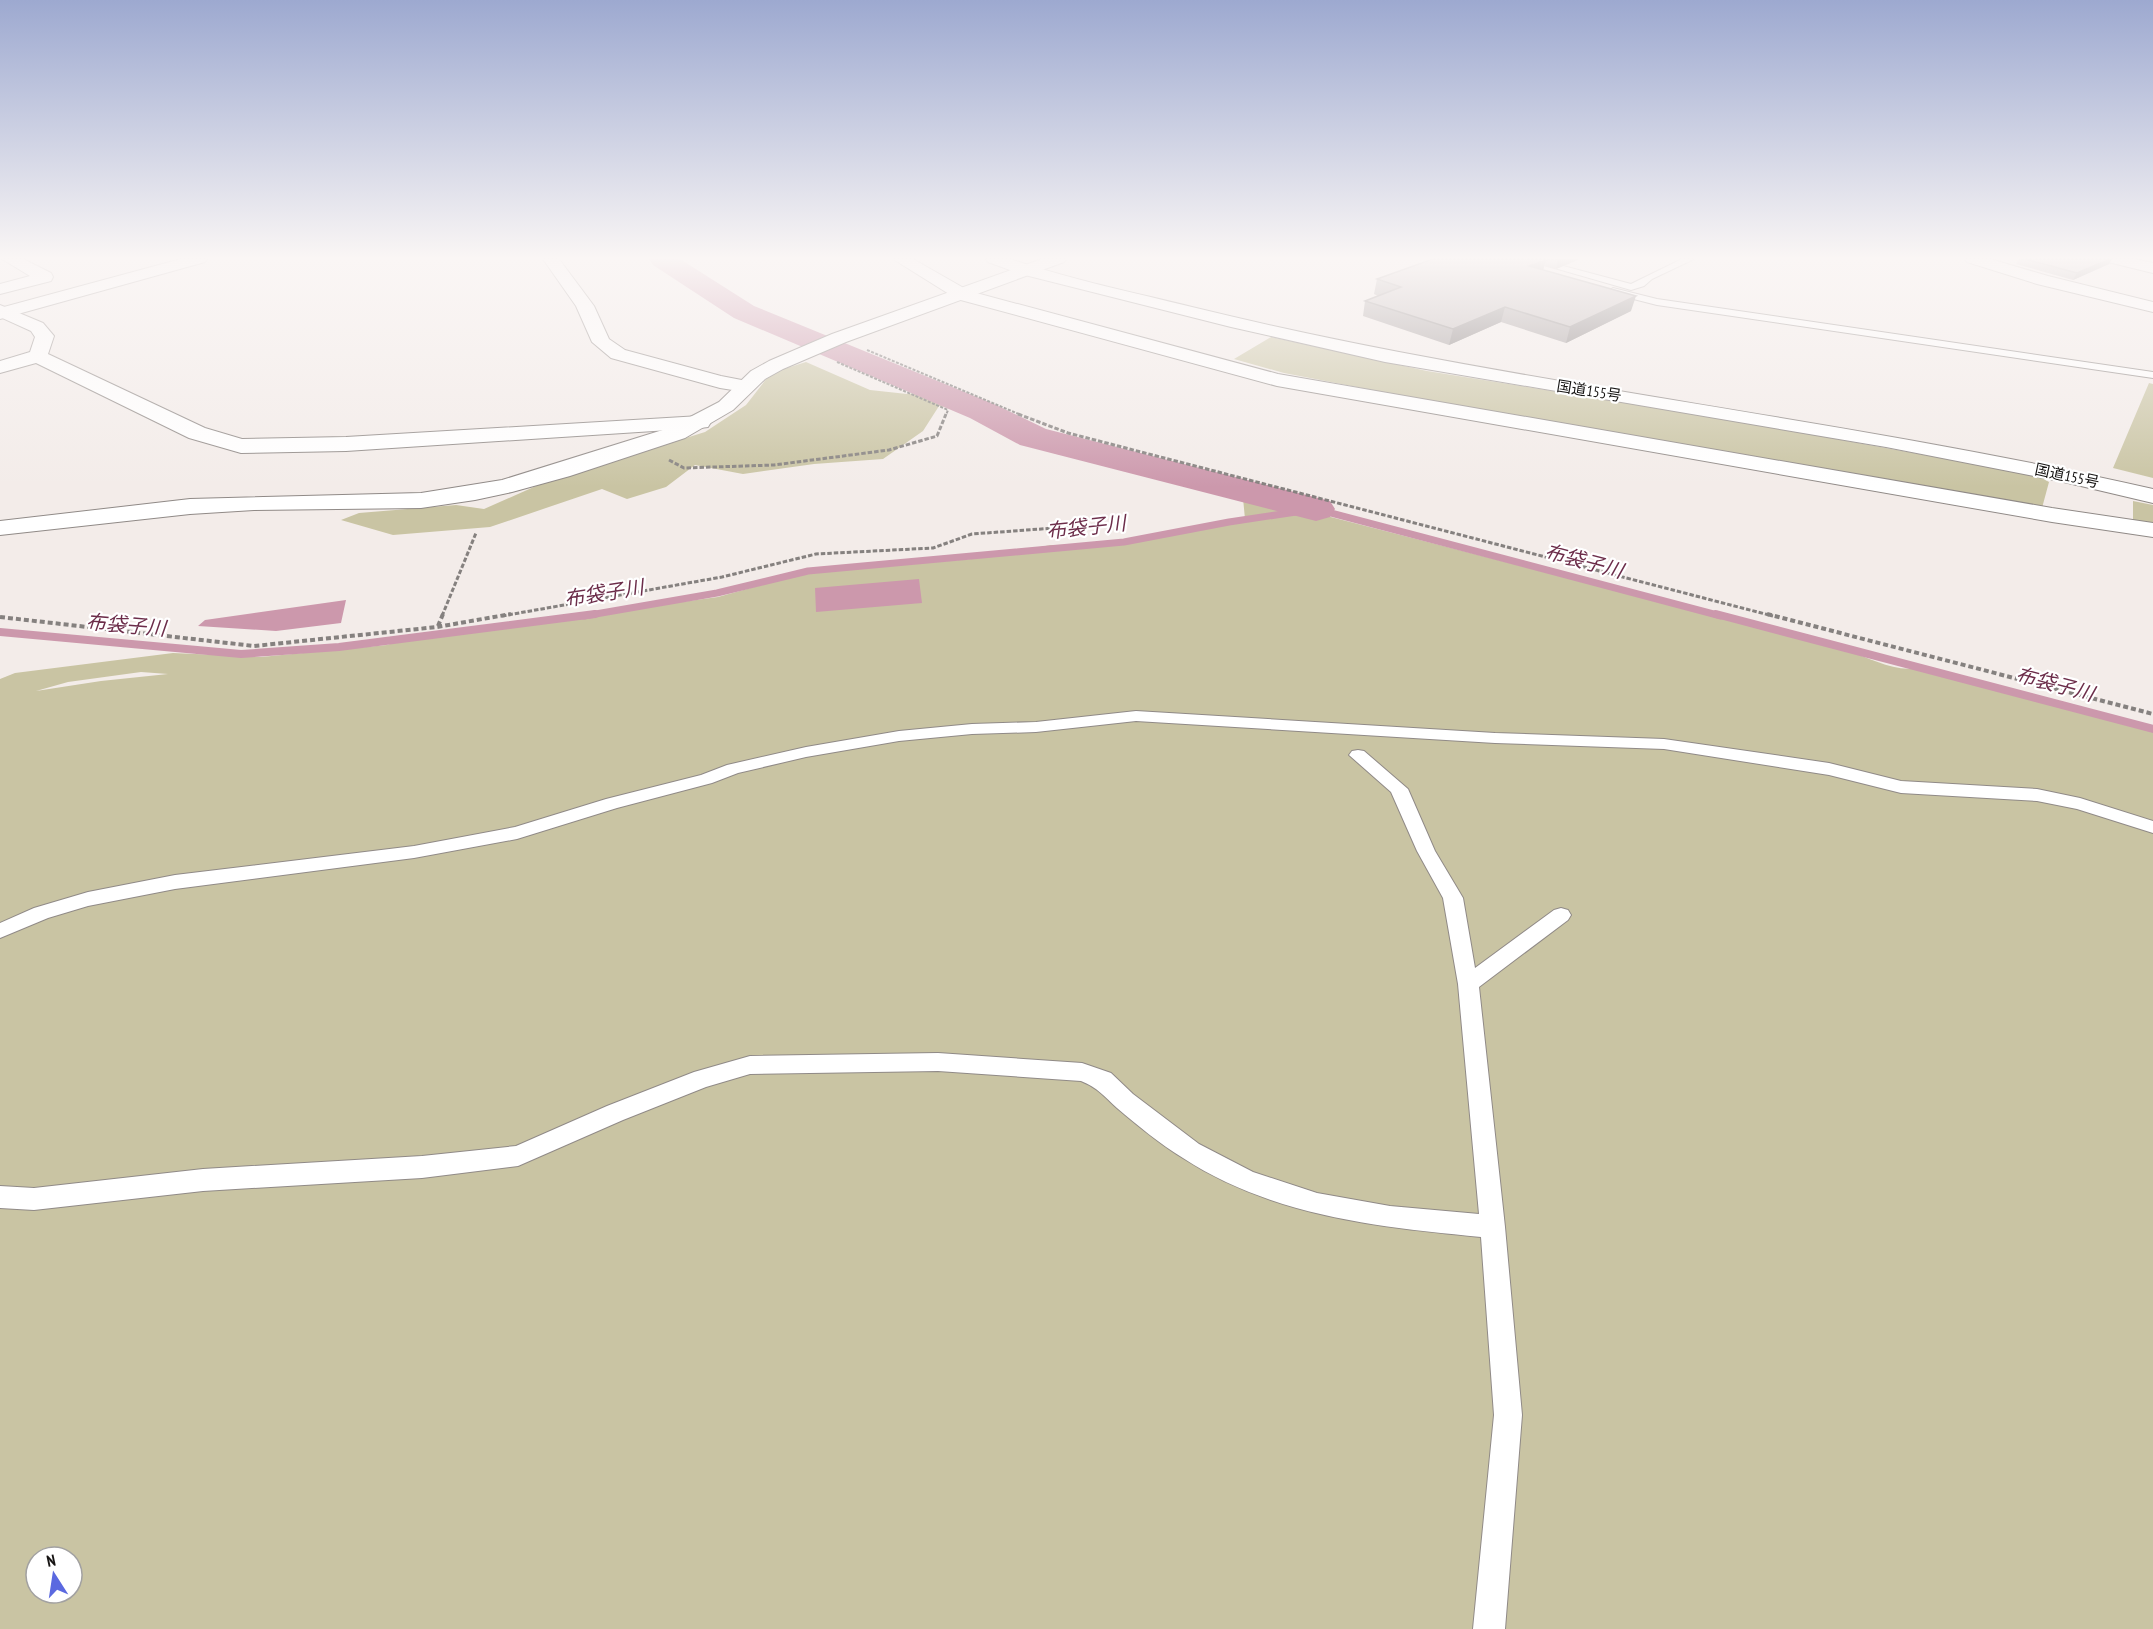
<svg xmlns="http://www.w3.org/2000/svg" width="2153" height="1629" font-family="'PT Sans Narrow','Noto Sans JP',sans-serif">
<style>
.green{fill:#c9c4a3;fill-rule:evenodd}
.water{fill:#cc98ac}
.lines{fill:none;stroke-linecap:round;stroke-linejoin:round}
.stream-far1{stroke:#cc98ac;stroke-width:7}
.stream{stroke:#cc98ac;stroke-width:8}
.river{fill:#cc98ac;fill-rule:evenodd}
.service-casing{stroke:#908a87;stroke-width:2}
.minor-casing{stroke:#908a87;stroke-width:2}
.tertiary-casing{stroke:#908a87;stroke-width:2}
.trunk-casing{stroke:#908a87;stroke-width:2}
.path-far2{stroke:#85817f;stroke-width:2;stroke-dasharray:3 1.5;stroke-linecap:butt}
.path-far1{stroke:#85817f;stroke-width:3;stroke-dasharray:4.5 2;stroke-linecap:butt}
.path{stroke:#85817f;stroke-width:4;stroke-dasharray:5 3;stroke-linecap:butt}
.service{fill:#fff;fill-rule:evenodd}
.minor{fill:#fff;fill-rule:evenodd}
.tertiary{fill:#fff;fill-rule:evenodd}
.trunk{fill:#fff;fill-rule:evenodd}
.wall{fill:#a19a9a}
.shaded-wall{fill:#837d7d}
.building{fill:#bbb3b3;stroke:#837d7d;stroke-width:1.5}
.labels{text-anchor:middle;stroke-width:4.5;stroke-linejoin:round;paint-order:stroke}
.far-street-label{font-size:15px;fill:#161413;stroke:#fff}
.water-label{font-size:20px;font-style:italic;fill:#6c2d4a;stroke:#fff}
</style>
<rect width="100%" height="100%" fill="#f3ece9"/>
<path class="green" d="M1271,337L1427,371L1698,414L2036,475L2049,482L2042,508L1497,414L1284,373L1234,359Z
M806,362L870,390L907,394L938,392L966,396L1045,432L1269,493L1323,515L1812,641C1824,645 1836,648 1848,651C1871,658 1897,674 1921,667L2153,732V1629H0V679L15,673L173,653L261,657L387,645L423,633L485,629L718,597L804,573L971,559L1051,545L1126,544L1200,526L1245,519L1243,498L1201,480L1106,455H1061L1026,445L1027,430L995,416L939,406L923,431L883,459L814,464L743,474L695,465L666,487L627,499L602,489L490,527L393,535L341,520L359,513L456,505L484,509L545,482L705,432L746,405L771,373ZM141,672L168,674L101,681L36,691L68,682ZM36,1557H72V1593H36Z
M2149,383L2153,384V478L2113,468Z
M2133,501L2153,505V524L2133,521Z"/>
<path class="water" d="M919,579L922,603L816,612L815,588Z
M346,600L341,623L276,631L198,626L205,620Z"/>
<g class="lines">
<path class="stream-far1" d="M584,616L717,593L808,571L1124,542L1229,522L1316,509L1721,616"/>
<path class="stream" d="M1716,614L2153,729
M0,632L241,654L339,647L595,614"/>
<path class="river" d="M649,259H680L754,306L994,404L1046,429L1330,501L1335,509L1330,517L1316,521L1020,445L970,418L734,318L653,265Z"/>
<g class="service-casing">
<path id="service" d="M1523,259H1537L1631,284L1682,259H1694L1652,279L1644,286L1631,290Z
M1613,288L1657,299L2153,372V378L1657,305L1610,293L1608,291Z
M1136,711L1495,733L1664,739L1829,763L1901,781L2037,789L2080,798L2153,821V833L2077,809L2037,801L1901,793L1829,775L1664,749L1495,743L1136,721L1036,732L972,734L899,741L806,757L738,773L712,783L617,808L517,839L414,858L175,889L88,906L48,918L0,938V923L34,908L88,892L175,875L414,846L515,827L606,799L701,775L727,765L806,747L899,731L972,724L1036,722Z
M1358,750L1364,751L1408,789L1435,851L1463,898L1475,968L1554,910L1561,908L1568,910L1571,915L1568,920L1479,987L1505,1227L1522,1415L1505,1629H1473L1494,1415L1481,1237C1378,1227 1272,1216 1183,1158C1160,1144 1137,1125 1117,1108C1105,1097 1097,1087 1081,1081L938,1071L750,1074L706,1087L623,1120L518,1166L422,1178L203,1191L34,1210L0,1208V1186L34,1188L203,1169L422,1156L516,1146L607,1106L694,1072L750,1056L938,1053L1082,1063L1111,1073L1133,1094L1199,1144L1253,1172L1317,1193L1390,1206L1479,1214L1458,984L1443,898L1417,851L1391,792L1349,755L1352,751Z"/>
</g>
<g class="minor-casing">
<path id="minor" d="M2,259H23L51,273L53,277L51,281L0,294V284L30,276Z
M543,259H559L594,306L609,339L625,350L721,376L752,382L755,386L752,390L745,392L720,388L611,358L592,342L576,306Z
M893,259H913L969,291L1278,374L2052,508L2153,523V537L2052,522L1277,386L957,299Z
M1965,259H1990L2048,276L2153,302V312L2037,284L1967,262Z
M0,305L43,323L54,336L48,354L205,428L242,439L346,437L700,416L708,417L711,422L708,427L700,428L346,451L241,453L189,438L36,363L0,373V361L30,352L35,337L31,331L0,317Z"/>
</g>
<g class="tertiary-casing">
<path id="tertiary" d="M181,259H207L205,262L0,319V308Z
M1042,259H1066L1064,262L846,342L783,369L765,379L733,410L685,438L570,476L512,492L475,500L421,508L254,510L190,514L0,535V521L190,499L421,493L502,480L669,428L719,402L751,371L769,361L832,334Z
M2106,259H2135L2153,263V273L2108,262Z"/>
</g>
<g class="trunk-casing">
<path id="trunk" d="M986,259H1010C1069,279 1131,292 1192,307C1509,385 1835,416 2153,489V503L2064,482L1886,447L1385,362L1231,327L1021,274L988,262Z"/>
</g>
<path class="path-far2" d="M867,350L1021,415
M837,362L948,410L946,415"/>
<path class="path-far1" d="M1018,414L1068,433L1773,616
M669,460L684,468L774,465L889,450L937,436L946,414
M442,616L476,533
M502,616L722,577L816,554L933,548L972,534L1096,525"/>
<path class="path" d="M1767,614L2153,714
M0,617L254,646L437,627L511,614
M438,626L443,614"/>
<use href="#service" class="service"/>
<use href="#minor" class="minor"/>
<use href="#tertiary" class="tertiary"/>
<use href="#trunk" class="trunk"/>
</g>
<path class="wall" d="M1433,259H1580L1556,269L1544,266L1543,270L1631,311L1566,343L1501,322L1449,345L1363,316L1365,301L1378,296L1374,294L1377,279Z
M2019,259H2112L2109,264L2073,280L2016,264Z"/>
<path class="shaded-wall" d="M1558,259H1580L1556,269Z
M2110,259H2112L2109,264L2073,280L2077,273Z
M1546,260L1542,274L1529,266Z
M1636,296L1631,311L1566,343L1570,327Z
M1505,307L1501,322L1449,345L1453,329Z"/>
<path class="building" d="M1433,259H1544L1546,260L1529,266L1636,296L1570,327L1505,307L1453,329L1365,301L1401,287L1377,279Z
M2025,259H2110L2077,273Z"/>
<linearGradient id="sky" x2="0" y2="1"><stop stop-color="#9da9d0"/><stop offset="0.53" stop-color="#faf6f5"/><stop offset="1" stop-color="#faf6f5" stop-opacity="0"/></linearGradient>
<rect width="2153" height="487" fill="url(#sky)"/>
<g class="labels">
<g class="far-street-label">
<text transform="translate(1589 391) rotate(9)" y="5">国道155号</text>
<text transform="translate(2067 476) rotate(12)" y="5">国道155号</text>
</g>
<g class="water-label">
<text transform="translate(1086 527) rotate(-6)" y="7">布袋子川</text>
<text transform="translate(1584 561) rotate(15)" y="7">布袋子川</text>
<text transform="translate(604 593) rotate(-9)" y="7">布袋子川</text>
<text transform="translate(126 625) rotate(5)" y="7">布袋子川</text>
<text transform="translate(2055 684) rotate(15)" y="7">布袋子川</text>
</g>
</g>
<g transform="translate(54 1575) rotate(348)"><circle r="28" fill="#ffffff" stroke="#a2a1a1" stroke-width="1.5"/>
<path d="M0-4.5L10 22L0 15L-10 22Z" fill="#5b69e0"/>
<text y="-9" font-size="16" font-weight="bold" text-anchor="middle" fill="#161413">N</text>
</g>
</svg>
